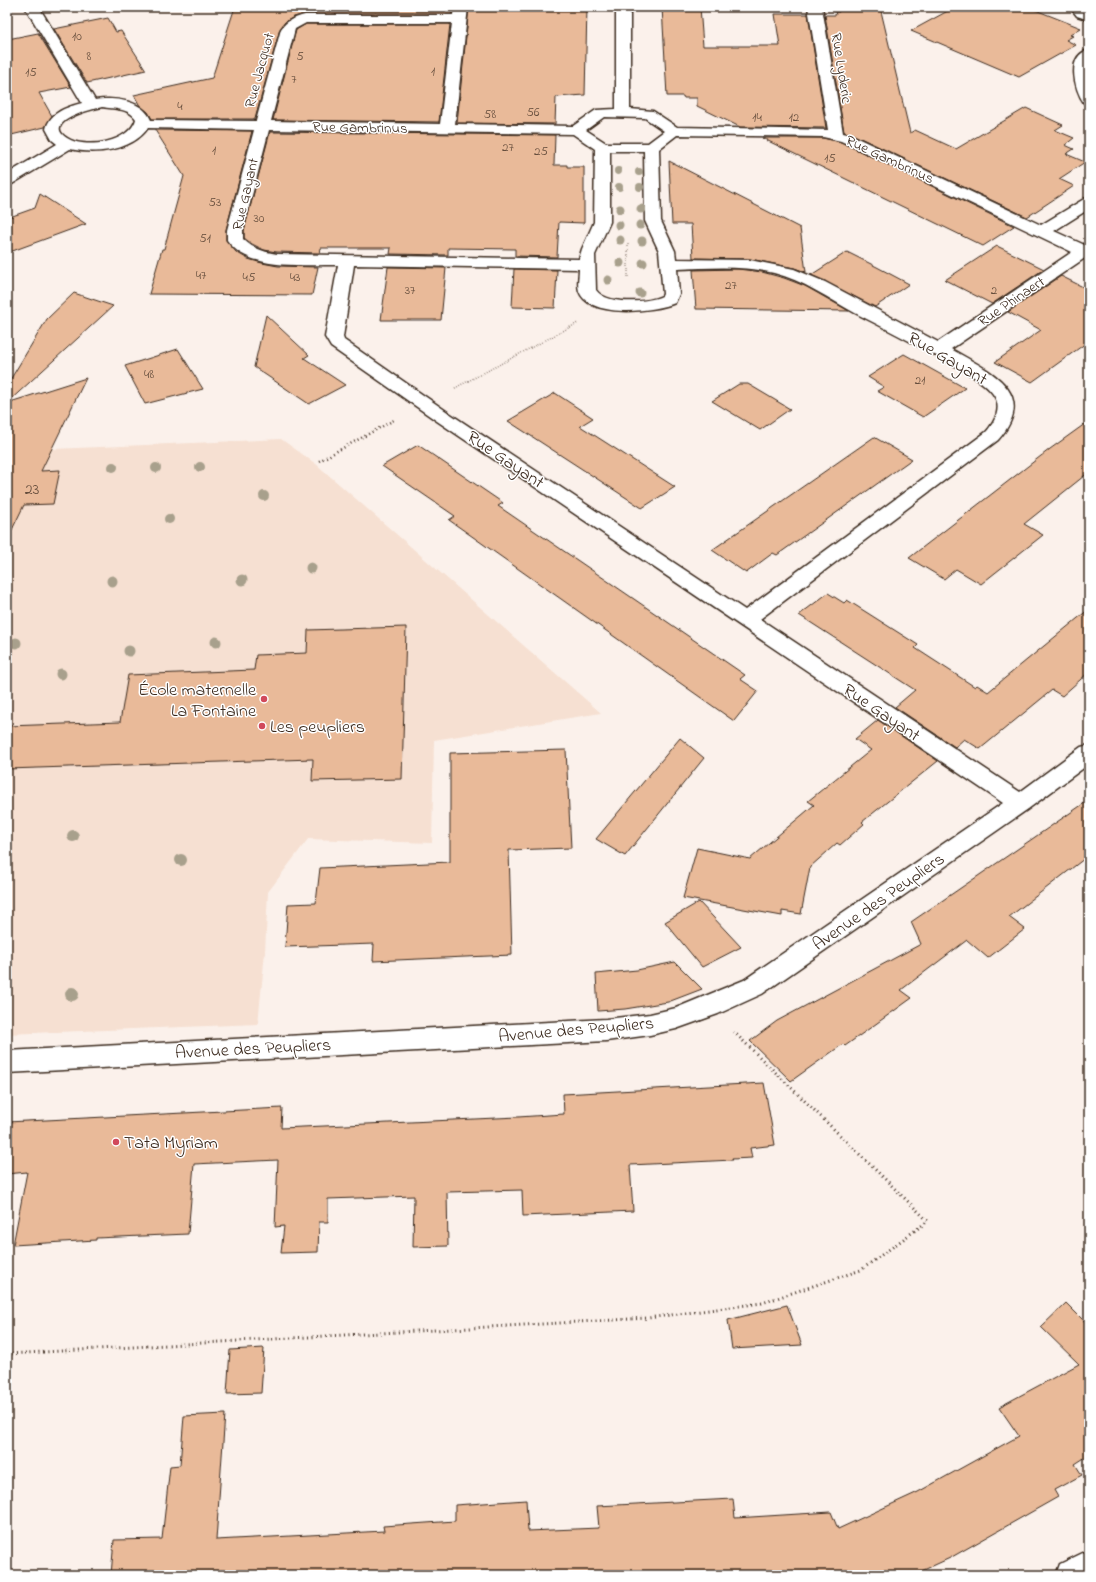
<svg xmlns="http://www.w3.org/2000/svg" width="1096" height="1582" font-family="'Indie Flower',sans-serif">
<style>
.built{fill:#f6e0d2}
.building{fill:#e9ba99;stroke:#3b2a1e}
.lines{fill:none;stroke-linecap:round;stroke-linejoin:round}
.minor-casing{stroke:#3b2a1e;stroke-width:3}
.path-far2{stroke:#3b2a1e;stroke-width:1.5;stroke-dasharray:0.5 2;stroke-linecap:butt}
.path-far1{stroke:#3b2a1e;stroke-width:2.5;stroke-dasharray:1 3;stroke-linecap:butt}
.path{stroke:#3b2a1e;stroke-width:3;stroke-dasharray:1 3.5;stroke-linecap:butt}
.minor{fill:#fff;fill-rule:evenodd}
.tree{fill:#a8a08c}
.poi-dot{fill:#d1495b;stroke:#fff;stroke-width:1.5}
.labels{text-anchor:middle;stroke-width:3;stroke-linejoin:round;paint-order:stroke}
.far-number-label{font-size:13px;fill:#664e3d}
.far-street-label{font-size:15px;fill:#3b2a1e;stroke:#fff}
.number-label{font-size:16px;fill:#664e3d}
.street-label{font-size:18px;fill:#3b2a1e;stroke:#fff}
.poi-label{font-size:18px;fill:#3b2a1e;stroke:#fff;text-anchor:start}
</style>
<rect width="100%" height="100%" fill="#fbf1eb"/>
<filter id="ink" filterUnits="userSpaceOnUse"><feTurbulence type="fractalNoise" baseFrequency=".025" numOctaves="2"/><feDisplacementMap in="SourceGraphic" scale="8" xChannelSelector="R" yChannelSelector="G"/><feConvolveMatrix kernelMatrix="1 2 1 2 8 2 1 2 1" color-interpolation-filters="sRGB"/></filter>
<g filter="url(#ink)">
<path class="built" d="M281,439L316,464L601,713L434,740L432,843L308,839L268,892L265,952L258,1024L7,1034V451Z"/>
<path class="building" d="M235,7H452V14H305L294,17L285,22L280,29L255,119H152L148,112L140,106L134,95L212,78Z
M469,7H587L585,95L556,97L555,124L457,123Z
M662,7H700L703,46H780L775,14H808L826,128L740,127L697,106V98H684L683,96H667Z
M838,7H880L910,133L915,130L956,149L1026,108L1063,125L1055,130L1074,138L1065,145L1074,149L1066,154L1085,162L1059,179L1074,186L1027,217L852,134L844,132L825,15H836L835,12H839Z
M955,7H1028L1081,28L1070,35L1073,36L1066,40L1076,45L1019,77L911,31Z
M108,18L116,32L121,31L146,70L87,83L54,29Z
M306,24H450L439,122L273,120L296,30Z
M38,33L71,87L39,93L52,116L45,127L7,136V37L8,39Z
M155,130L252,131L226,230V240L236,252L248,259L262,263L278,266L318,267L312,295L149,294L162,249H164L184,176Z
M270,132L555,135L554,165H567V167H584V223L559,222L557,257L515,256V249L448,248V255L390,254L391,248H321L320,253L277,252L264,250L252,244L244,238V230Z
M762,138H823L841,142L1014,226L983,246Z
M669,161L800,228L806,272L794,268L750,259L693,258L691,224H672Z
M40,194L86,224L7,253V218L35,208Z
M997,246L1044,269L992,304L945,280Z
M847,252L877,267L909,284L875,307L811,275Z
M388,267L446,268L441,320H381Z
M514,269L557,270L555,308L512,307Z
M738,269L762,272L784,278L805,286L849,311L696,309L693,270Z
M1061,276L1089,290V341L1032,382L995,362L1041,330L1008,312Z
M74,293L113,306L7,403V385L47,319Z
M266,315L309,355L304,358L345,385L309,404L254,367Z
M178,349L203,389L145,404L125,366Z
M904,354L965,388L923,417L877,391L884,387L868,377Z
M86,378L41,471L60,470L53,504L24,505L7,540V403Z
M739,384H748L790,409L760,430L712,401Z
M555,393L593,418L580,426L675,487L642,508L508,421Z
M1089,421V472L1024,524L1043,535L981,584L956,569L944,579L909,558L1050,449Z
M874,437L912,459L777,555L773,553L746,573L712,550Z
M418,445L503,503L498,506L745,675L740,679L758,691L734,721L449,520L455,516L382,466Z
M828,593L844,603L847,600L918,645L915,648L975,687L977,685L988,692L1089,609V672L1062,696L1052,690L980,749L964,739L955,747L895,707L915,690L799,615Z
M406,627L402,779L312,781L313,759L7,769V726L120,722L128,675L254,670L256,655L307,653L308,630Z
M878,720L938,761L862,822L864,824L840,845L837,843L810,867L801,914L782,911V916L683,898L697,848L750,859L814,805L808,801L871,750L855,739Z
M680,738L704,758L625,856L596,839Z
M566,750L571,848L509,850L512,955L373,961L374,944L285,947L288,904L316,903L320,868L450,862V753Z
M1089,800V855L1009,917L1025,929L988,958L967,940L901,990L912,998L845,1046L843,1044L791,1081L750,1041L777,1021L921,944L911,922Z
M699,902L741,947L702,967L665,922Z
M675,962L702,989L668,1002L625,1009L598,1011L596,974L637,970Z
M764,1083L775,1145L750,1148L752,1158L732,1159L733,1160L630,1165L633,1211L523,1216L522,1190L447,1192L448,1246L413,1247L414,1196L328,1199V1222H319L318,1252L281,1253L284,1226L275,1227L278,1160L194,1164L188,1234L96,1238V1240L13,1245L27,1172L7,1174V1122L282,1108L281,1128L518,1117L564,1114L563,1094Z
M1066,1303L1089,1326V1455L1075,1464L1082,1475L1054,1490L1058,1497L950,1558L913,1575H111L114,1540L162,1539L170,1466L180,1465L184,1416L225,1414L216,1540L384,1531L383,1526L455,1521V1505L526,1500L528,1531L599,1528L597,1506L733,1499L735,1518L831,1512L838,1529L918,1492L1019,1436L999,1407L1079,1364L1041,1327Z
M787,1305L802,1345L732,1349L728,1320Z
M264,1348L261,1393L227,1394L230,1350Z"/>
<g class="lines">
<g class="minor-casing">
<path id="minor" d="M25,7H39L95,100C114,97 143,100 151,120L256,121L281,29C287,20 294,18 305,15H453L454,7H468L455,124L573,126L596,110L616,109V7H630V109L653,111L677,127L828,130L808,7H822L843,133L851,135L1041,225L1084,199L1089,197V209L1054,231L1089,247V259L1085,258L951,349C989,371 1040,392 998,440L760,619L1020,792L1081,747L1089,745V764L1028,809L762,994L718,1014L676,1029L650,1035L606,1041L7,1073V1051L606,1019L650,1014L676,1008L744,980L1003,803L437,421L331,347L325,337L338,265C304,264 249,272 227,240V230L254,130L148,128C132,151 95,155 70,149L12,184L7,186V174L57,144L52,140L46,129C50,112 67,107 82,103ZM306,23H452L440,124L271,121L295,29ZM102,107C114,109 129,108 136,119C130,142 86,150 67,138C41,122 92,109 102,107ZM604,117L645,118L664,131L648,143H606L586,130ZM269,130L573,134L595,149L594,222L582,249L579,259L277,254C264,252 253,249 243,239V230ZM677,135L823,137L841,141L1072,252L938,342L825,282L794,269L750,260L676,259L675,251L661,221L659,149ZM610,151H644L645,221L659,251L663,294L662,296C647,303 606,305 596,290L595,255L610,222ZM354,265L579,269C579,276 577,284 579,291C589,319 654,312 675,303L679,294L677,269C709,268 742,265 774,273C803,280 829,299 855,313C881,326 908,340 933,354C949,363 982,378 993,394C1003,407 995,422 986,432L745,610L449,413L344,340L343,337Z
M1070,7H1084L1089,11V20L1077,16Z
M1089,50V104L1084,103C1074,89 1066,55 1089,50Z
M1089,1550V1575H1056L1060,1564Z"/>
</g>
<path class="path-far2" d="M628,244V277
M455,388L578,323"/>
<path class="path-far1" d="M319,461L394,420"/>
<path class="path" d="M7,1354L648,1318L762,1303L861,1270L928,1221L734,1032"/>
<use href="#minor" class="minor"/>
</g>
<g class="tree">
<circle cx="618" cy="171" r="4"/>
<circle cx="639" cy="172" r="4"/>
<circle cx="619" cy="187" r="4"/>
<circle cx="640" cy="187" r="4"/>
<circle cx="620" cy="209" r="4.5"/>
<circle cx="641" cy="209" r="4.5"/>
<circle cx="619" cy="225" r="4.5"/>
<circle cx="640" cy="225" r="4.5"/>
<circle cx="620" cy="240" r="4.5"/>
<circle cx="642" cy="241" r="4.5"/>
<circle cx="620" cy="263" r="4.5"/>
<circle cx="643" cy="263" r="4.5"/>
<circle cx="608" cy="280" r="4.5"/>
<circle cx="640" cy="293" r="4.5"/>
<circle cx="113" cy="467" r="5"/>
<circle cx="200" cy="467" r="5"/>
<circle cx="156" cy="468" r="5"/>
<circle cx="264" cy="496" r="5"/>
<circle cx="169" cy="519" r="5"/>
<circle cx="311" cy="568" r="5.5"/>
<circle cx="242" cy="580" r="5.5"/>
<circle cx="112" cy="581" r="5.5"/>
<circle cx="216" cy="642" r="5.5"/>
<circle cx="16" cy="643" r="5.5"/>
<circle cx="129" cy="651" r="5.5"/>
<circle cx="61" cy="674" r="5.5"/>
<circle cx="73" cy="836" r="6"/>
<circle cx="181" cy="860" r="6"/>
<circle cx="72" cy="994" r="7"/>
</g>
</g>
<g class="poi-dot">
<circle cx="264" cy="699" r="4"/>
<circle cx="262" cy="726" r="4"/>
<circle cx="116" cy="1142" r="4"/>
</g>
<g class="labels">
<g class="far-number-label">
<text x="77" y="40">10</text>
<text x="89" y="60">8</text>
<text x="300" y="60">5</text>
<text x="433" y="75">1</text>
<text x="31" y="76">15</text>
<text x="294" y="83">7</text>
<text x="180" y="110">4</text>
<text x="533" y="116">56</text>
<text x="490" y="118">58</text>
<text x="757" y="121">14</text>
<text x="794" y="121">12</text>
<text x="508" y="151">27</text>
<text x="214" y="154">1</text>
<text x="541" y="155">25</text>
<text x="830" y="162">15</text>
<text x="215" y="206">53</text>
<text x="259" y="222">30</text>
<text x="205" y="242">51</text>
<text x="201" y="279">47</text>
<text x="249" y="281">45</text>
<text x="295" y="281">43</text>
<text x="731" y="289">27</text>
<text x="410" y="294">37</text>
<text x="994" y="294">2</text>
<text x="149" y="378">48</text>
<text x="920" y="384">21</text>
</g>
<g class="far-street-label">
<text transform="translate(842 68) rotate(81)" y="5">Rue Lyderic</text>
<text transform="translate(259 70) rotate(-75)" y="5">Rue Jacquot</text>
<text transform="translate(360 127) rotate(1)" y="5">Rue Gambrinus</text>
<text transform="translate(890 159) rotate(25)" y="5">Rue Gambrinus</text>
<text transform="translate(245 194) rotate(-77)" y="5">Rue Gayant</text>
<text transform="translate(1011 301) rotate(-34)" y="5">Rue Phinaert</text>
</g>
<g class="number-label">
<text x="32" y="494">23</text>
</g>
<g class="street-label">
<text transform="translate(948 358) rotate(30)" y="6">Rue Gayant</text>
<text transform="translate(506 459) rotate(34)" y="6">Rue Gayant</text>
<text transform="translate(882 712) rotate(34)" y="6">Rue Gayant</text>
<text transform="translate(878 901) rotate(-35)" y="6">Avenue des Peupliers</text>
<text transform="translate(576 1029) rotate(-5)" y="6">Avenue des Peupliers</text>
<text transform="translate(253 1048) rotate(-3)" y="6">Avenue des Peupliers</text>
</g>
<g class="poi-label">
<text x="256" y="695" text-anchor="end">École maternelle<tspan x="256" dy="21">La Fontaine</tspan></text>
<text x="270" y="732">Les peupliers</text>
<text x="124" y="1148">Tata Myriam</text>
</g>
</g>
<rect width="1096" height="1582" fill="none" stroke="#fff" stroke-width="24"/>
<rect x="12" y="12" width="1072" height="1558" fill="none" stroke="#3b2a1e" stroke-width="1.5" filter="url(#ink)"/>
</svg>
